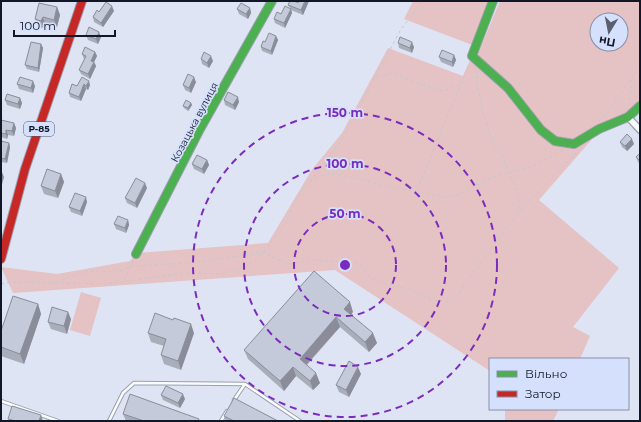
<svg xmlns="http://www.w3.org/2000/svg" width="641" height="422" font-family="Montserrat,sans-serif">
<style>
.green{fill:#e5c2c3;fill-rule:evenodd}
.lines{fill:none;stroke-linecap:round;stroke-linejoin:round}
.lane-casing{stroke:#9ba0af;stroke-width:4.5}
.street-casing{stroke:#9ba0af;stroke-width:8}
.fast-casing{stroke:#9ba0af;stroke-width:10}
.jam-casing{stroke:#9ba0af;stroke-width:10}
.path{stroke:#c5c9ce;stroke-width:1;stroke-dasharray:3 3;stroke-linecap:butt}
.lane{stroke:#fafbfd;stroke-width:2.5}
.street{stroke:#fafbfd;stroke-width:5.5}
.fast{stroke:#4caf50;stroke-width:8}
.jam{stroke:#c62828;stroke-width:8}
.wall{fill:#a9aebb}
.shaded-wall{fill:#8a8d99}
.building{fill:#c5cada;stroke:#8a8d99}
.ring{fill:none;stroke:#7b2cbf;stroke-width:2;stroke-dasharray:7 5}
.labels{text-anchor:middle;stroke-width:3.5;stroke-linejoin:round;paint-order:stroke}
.shield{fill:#d5e0fc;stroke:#4c5367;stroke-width:1}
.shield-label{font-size:9px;font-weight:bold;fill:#121727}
.street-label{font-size:10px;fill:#121727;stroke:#d5e0fc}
.centre{fill:#7b2cbf;stroke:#d5e0fc;stroke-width:2}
.ring-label{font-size:12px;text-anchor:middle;font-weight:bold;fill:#7b2cbf;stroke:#d5e0fc;stroke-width:3.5;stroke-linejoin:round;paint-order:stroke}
</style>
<rect width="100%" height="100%" fill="#dee4f3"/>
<path class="green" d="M413,1H493L475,46L404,19Z
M500,1H640V105L627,117L574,143L556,141L476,59ZM597,20H621V44H597Z
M388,48L463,76L472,56L508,88L540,131L574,144L600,130L539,200L619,268L573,327L590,336L580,359H490V371L335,270L13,293L1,267L57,274L130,261L137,253L268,243L311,171L342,133Z
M81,292L101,298L90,336L70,330Z
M505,409H559L553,421H505Z"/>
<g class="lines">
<g class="lane-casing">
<path id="lane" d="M234,400L245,384L300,421
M1,401L58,421
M109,421L123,393L134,383L245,384
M221,421L227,411"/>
</g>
<g class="street-casing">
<path id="street" d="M628,117L640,130"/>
</g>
<g class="fast-casing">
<path id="fast" d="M493,1L472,56L508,88L541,130L555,141L574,144L599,129L628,117L640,106
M136,254L200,129L272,1"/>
</g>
<g class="jam-casing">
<path id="jam" d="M1,259L25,169L82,1"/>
</g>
<path class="path" d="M476,70L478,91L487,126L493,144L502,155L514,185L519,200V212
M377,77L393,73L415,82L443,91L460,85
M629,106L632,78
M599,121L614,103L640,66
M310,182L315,178L325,175L337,174L373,183L445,197H452L496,176L533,166L563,150
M417,190L469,64
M124,280L133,261
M56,282L87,271L117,272L131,266L191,263L264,252L274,258L289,264L314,260L355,263L361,266L370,277L376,281L409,289L431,300L452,302L518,213L579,150
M1,284L12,282L106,284L185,273L221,274L239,269L257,259L281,231L298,197L343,138L401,29L414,13L421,1"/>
<use href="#lane" class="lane"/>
<use href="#street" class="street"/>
<use href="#fast" class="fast"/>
<use href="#jam" class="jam"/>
</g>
<path class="wall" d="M299,1H309L303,15L291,10L292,13L285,28L275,23L274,19L281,14L290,8L288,5L298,3Z
M57,7L60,15L57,27L45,24L44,28L38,27L35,19Z
M250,8L251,13L248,19L239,14L237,9Z
M114,11L103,27L94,22L93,17Z
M86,35L101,37L98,44L88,40Z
M276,36L278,40L272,55L262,51L261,47Z
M398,43L414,47L412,53L399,48Z
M41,44L43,48L39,72L27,69L25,65Z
M95,52L97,56L94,62L96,66L90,79L81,74L79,70L85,59H84L82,54Z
M454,55L456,60L453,67L441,62L439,57Z
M201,59L213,61L209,68L202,64Z
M82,77L90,85L88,90L86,89L81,101L70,97L69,93L77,86Z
M196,82L191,93L185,90L183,85Z
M17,84L35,86L33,93L19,89Z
M20,98L22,103L20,109L7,105L5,100Z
M224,100L239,102L235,110L225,105Z
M191,103L192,105L188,111L184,108L183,106Z
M1,120L14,123L16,128L14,136L8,135L7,139L1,137Z
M1,141L9,143L10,147L7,163L1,162Z
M620,142L634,144L627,151L622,147Z
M640,153V164L638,162L636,157Z
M207,160L209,165L204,174L194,169L192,164Z
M61,174L64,182L58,198L44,194L41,186Z
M147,188L137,208L127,203L125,198Z
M87,202L82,216L71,212L69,207Z
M128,220L129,225L126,233L116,229L114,224Z
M38,304L41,314L24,364L1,356V331Z
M353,312L351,314L377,343L369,352L340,327L307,365L320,383L313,390L296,376L284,391L248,359L244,350Z
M71,319L67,334L51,329L48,322Z
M148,333H194L181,370L164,364L161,355L164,346L151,342Z
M361,374L349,397L339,392L336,385Z
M161,395L185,399L180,408L163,400Z
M123,414L200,421H126Z
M224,416L278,421H226Z
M8,419L43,421H9Z"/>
<path class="shaded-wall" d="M305,1H309L303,15L301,10Z
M112,6L114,11L103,27L101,23Z
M57,7L60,15L57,27L54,20Z
M250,8L251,13L248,19L246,14Z
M291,9L292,13L285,28L284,23Z
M43,17L45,24L44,28L41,21Z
M99,32L101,37L98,44L96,39Z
M276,36L278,40L272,55L271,51Z
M412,42L414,47L412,53L410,48Z
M41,44L43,48L39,72L38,68Z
M95,52L97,56L94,62L96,66L90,79L88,74L91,61Z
M454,55L456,60L453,67L452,62Z
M211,56L213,61L209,68L207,63Z
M194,77L196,82L191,93L189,88Z
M33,81L35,86L33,93L31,88Z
M89,81L90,85L88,90L86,86Z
M84,84L86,89L81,101L79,97Z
M238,97L239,102L235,110L233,105Z
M20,98L22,103L20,109L18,104Z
M191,103L192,105L188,111V108Z
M14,123L16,128L14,136L12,131Z
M6,130L8,135L7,139L6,134Z
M632,139L634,144L627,151L625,146Z
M9,143L10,147L7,163L5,159Z
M207,160L209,165L204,174L202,169Z
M2,172L4,177L1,188V175Z
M61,174L64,182L58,198L55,191Z
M145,183L147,188L137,208L135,203Z
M86,197L87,202L82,216L80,211Z
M128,220L129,225L126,233L125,228Z
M350,302L353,312L348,318L344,309Z
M38,304L41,314L24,364L20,354Z
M68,312L71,319L67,334L64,326Z
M336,317L340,327L303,368L300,359Z
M191,324L194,333L181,370L178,361Z
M373,333L377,343L369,352L365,342Z
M293,367L296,376L284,391L280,381Z
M358,367L361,374L349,397L346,390Z
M316,373L320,383L313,390L310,381Z
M183,394L185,399L180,408L178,403Z
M41,415L43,421H39Z"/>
<path class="building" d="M290,1H294L298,3L299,1H305L301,10L288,5Z
M106,2L112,6L101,23L93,17L97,10L99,12Z
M39,3L57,7L54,20L43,17L41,21L35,19Z
M241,3L250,8L246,14L237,9Z
M285,6L291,9L284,23L274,19L277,12L281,14Z
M89,27L99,32L96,39L86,35Z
M269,33L276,36L271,51L261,47L263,41L265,42Z
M400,37L412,42L410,48L398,43Z
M31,42L41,44L38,68L25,65Z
M85,47L95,52L91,61L94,62L88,74L79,70L86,56L82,54Z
M442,50L454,55L452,62L439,57Z
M204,52L211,56L207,63L201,59Z
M188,74L194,77L189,88L183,85Z
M20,77L33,81L31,88L17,84Z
M82,77L89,81L86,86L84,84L79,97L69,93L72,84L77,86Z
M228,92L238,97L233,105L224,100Z
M7,94L20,98L18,104L5,100Z
M186,100L191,103L188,108L183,106Z
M1,120L14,123L12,131L6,130V134L1,133Z
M627,134L632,139L625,146L620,142Z
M1,141L9,143L5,159L1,158Z
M640,153V161L636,157Z
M197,155L207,160L202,169L192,164Z
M47,169L61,174L55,191L41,186Z
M136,178L145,183L135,203L125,198Z
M75,193L86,197L80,211L69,207Z
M118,216L128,220L125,228L114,224Z
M314,271L350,302L344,309L373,333L365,342L336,317L300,359L316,373L310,381L293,367L280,381L244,350Z
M13,296L38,304L20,354L1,347V331Z
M52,307L68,312L64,326L48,322Z
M155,313L173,320L174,318L191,324L178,361L161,355L166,339L148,333Z
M349,361L358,367L346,390L336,385Z
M166,386L183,394L178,403L161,395Z
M130,394L199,419L198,421H144L123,414Z
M234,398L278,421H234L224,416Z
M12,406L41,415L39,421H16L8,419Z"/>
<g class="ring">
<circle cx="345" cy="265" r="51"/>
<circle cx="345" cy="265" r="101"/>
<circle cx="345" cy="265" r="152"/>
</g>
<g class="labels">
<rect class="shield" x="24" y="122" width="30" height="14" rx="3"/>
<g class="shield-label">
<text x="39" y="132">Р-85</text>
</g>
<g class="street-label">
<text transform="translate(194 122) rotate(-62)" y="4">Козацька вулиця</text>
</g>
</g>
<circle cx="345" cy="265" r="6" class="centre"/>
<g class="ring-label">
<text x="345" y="117">150 m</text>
<text x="345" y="168">100 m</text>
<text x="345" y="218">50 m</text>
</g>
<rect width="641" height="422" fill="none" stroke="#121727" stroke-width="4"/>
<rect x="489" y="358" width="140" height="52" fill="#d5e0fc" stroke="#8790a7"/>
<rect x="497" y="371" width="20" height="6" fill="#4caf50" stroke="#8790a7"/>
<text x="525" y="378" font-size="12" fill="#121727">Вільно</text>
<rect x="497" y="391" width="20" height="6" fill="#c62828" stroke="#8790a7"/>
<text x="525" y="398" font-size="12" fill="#121727">Затор</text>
<g transform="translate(609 32) rotate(190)"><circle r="19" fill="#d5e0fc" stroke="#8790a7"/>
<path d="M0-3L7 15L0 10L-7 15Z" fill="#595f6e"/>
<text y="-6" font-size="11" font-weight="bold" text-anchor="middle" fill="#121727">Пн</text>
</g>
<path d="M14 30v6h101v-6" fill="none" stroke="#121727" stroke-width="2"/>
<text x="20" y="30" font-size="12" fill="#121727" stroke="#d5e0fc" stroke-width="3" paint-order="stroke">100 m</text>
</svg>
